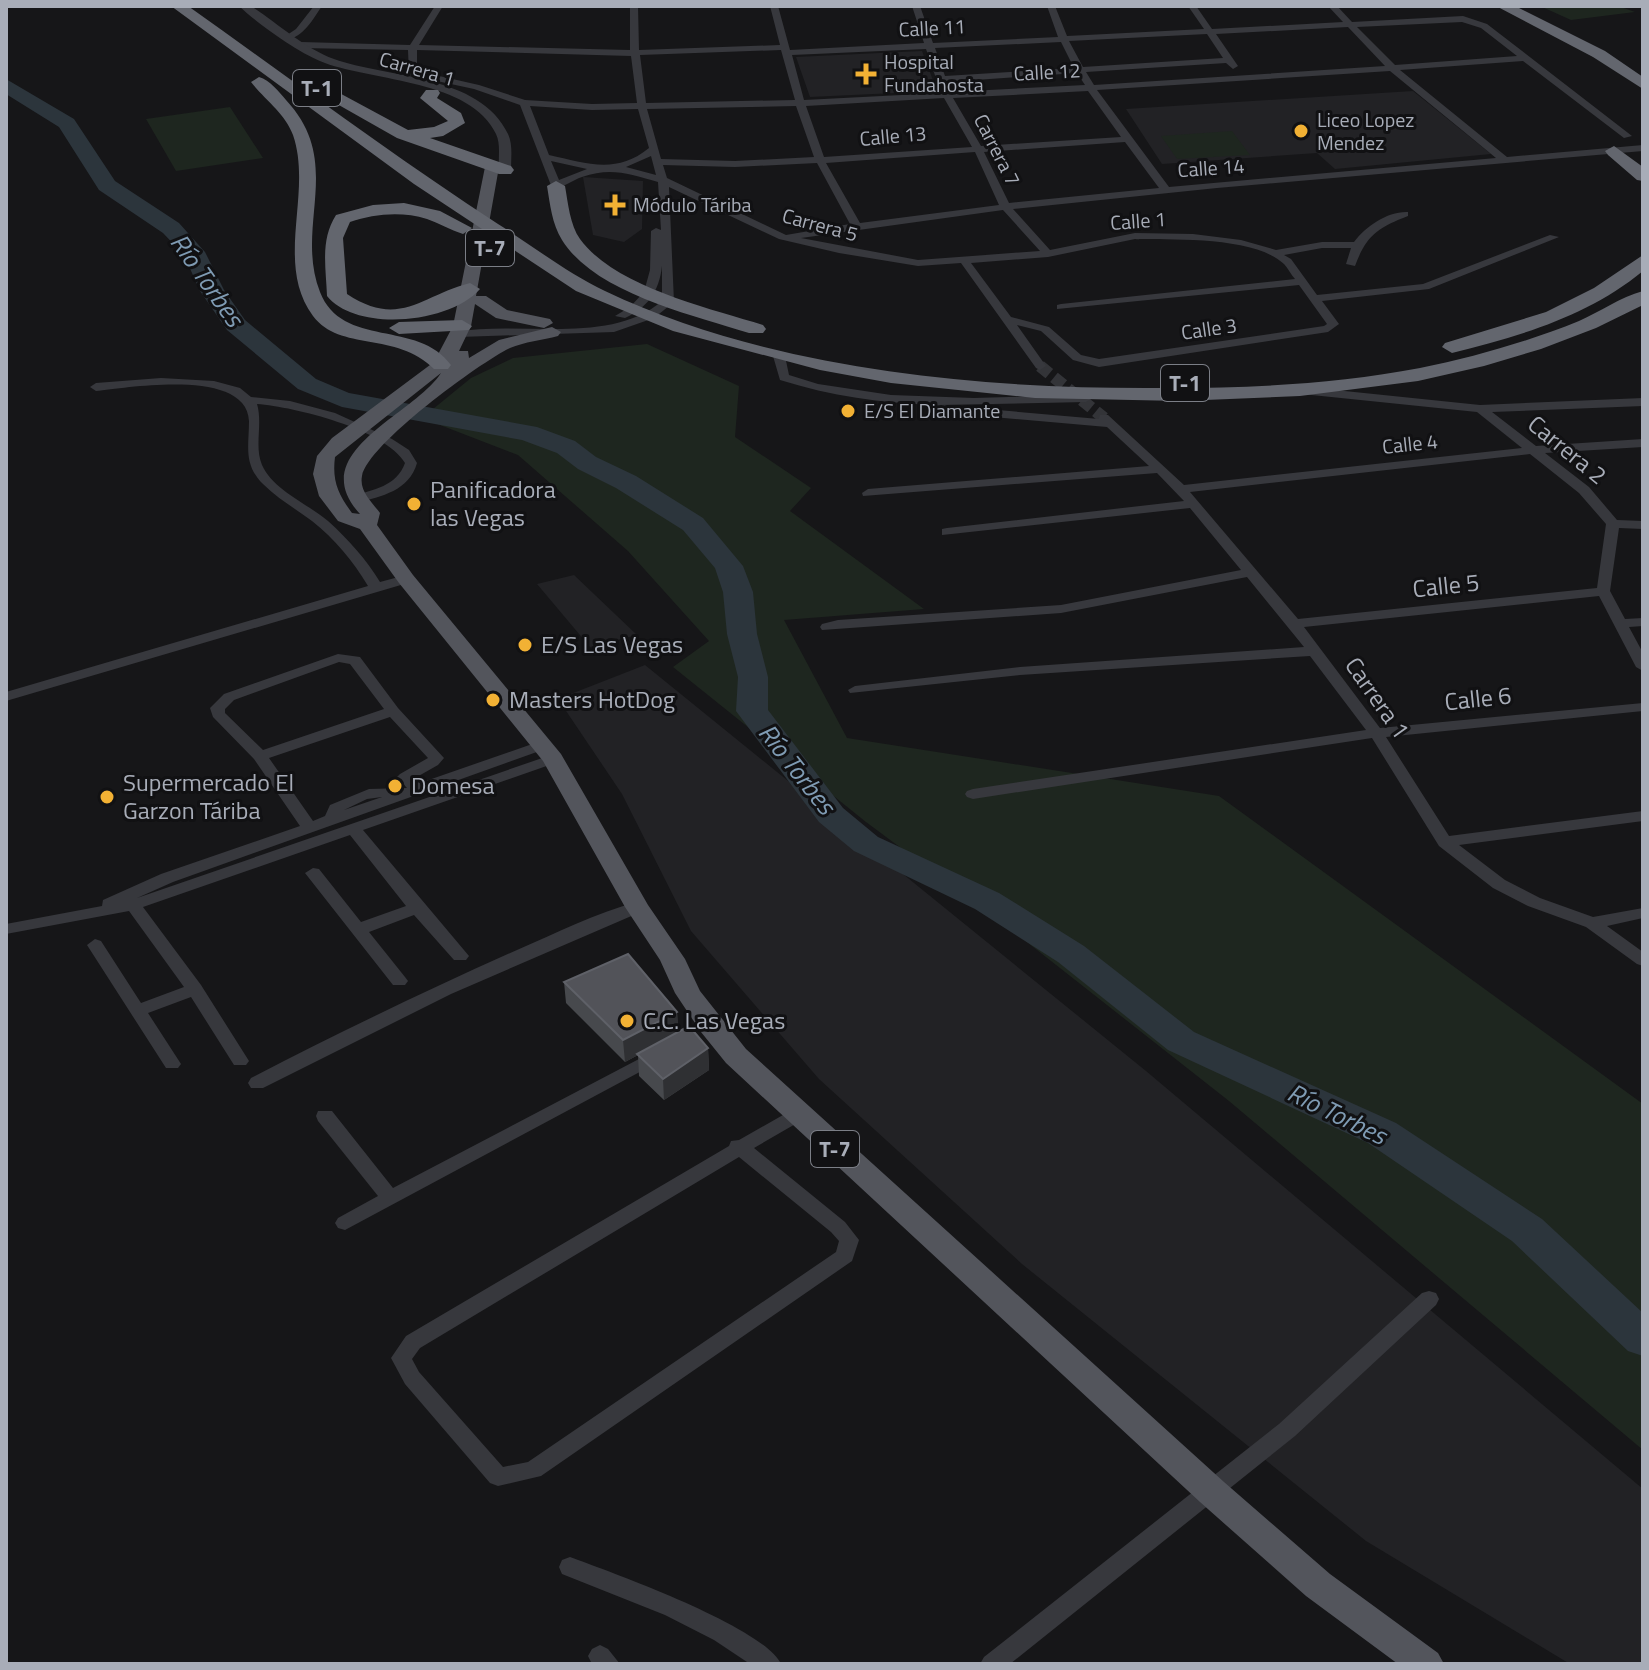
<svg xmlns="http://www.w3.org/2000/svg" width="1649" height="1670" font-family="'Titillium Web',sans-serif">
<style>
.built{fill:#222225}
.green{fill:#1e261f}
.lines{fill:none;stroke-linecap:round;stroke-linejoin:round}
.river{fill:#2c353c;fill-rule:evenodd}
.minor-tunnel{stroke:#333438;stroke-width:12;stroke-dasharray:12 6;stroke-linecap:butt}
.minor{fill:#37383d;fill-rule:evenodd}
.tertiary{fill:#37383d;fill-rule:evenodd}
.primary{fill:#53555c;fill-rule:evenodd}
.motorway{fill:#63666e;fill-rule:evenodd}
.wall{fill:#47494d}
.shaded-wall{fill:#2f3033}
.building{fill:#525359;stroke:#5f6168;stroke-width:2}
.poi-dot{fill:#f2b134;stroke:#111113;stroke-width:3}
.labels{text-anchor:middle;stroke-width:6;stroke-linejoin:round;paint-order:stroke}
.far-street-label{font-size:20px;fill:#a8adb8;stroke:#111113}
.far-poi-label{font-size:20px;fill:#a8adb8;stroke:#111113;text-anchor:start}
.shield{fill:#111113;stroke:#7b7e86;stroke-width:2}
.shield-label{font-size:22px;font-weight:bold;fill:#a8adb8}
.street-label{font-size:24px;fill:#a8adb8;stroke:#111113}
.poi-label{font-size:24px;fill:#a8adb8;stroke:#111113;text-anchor:start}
.water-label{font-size:26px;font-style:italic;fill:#7f9bb3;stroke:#111113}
</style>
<rect width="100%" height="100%" fill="#161618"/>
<path class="built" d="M922,51L937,91L810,97L796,57Z
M1413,91L1491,154L1335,169L1317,153L1162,164L1126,109Z
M583,177L643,181L642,229L624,242L593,235Z
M574,575L637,635L590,647L537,584Z
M645,665L1146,1071L1643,1489V1664H1570L1366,1541L1022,1264L819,1079L691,931L622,794L558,699Z"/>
<path class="green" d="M1540,6H1618L1635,12L1571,20Z
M230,107L263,158L176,171L146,119Z
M1232,131L1250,155L1177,159L1161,136Z
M647,344L739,386L735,437L811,488L790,511L924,609L784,620L847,738L1219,796L1643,1104V1450L1229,1101L1018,935L866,822L673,667L709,641L628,551L518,455L422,418L471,378L513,358Z"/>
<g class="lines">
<path class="river" d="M6,79L74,119L115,181L179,223L205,252L224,290L245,320L316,379L349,393L537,427L575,441L596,457L636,476L703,518L743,566L753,592L757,634L768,677V710L843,808L878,837L999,893L1084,946L1194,1032L1396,1123L1542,1219L1643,1313V1356L1628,1351L1512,1241L1368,1143L1168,1050L1058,962L975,909L854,851L819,822L736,711L738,677L727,634L723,592L715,568L683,530L616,488L578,469L557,453L522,440L342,407L298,389L227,330L200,291L184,255L163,233L99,190L59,127L6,94Z"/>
<path class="minor-tunnel" d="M1040,366L1104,418"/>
<path class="minor" d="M314,6H322C313,19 303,38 287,39V35L296,29Z
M435,6H443L419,45L630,50V6H638L639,50L780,45L770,6H778L790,50L924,43L912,6H920L933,43L1058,37L1047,6H1055L1067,36L1204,29L1188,6H1196L1212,29L1343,22L1328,6H1337L1352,22L1463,16L1487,24L1632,136L1624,138L1523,61L1400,70L1507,157L1643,145V151L1217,188L1013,209L1050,250L1135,233L1193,234L1241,240L1276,250L1322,242H1354C1366,226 1388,211 1408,212V216C1377,228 1366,236 1355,266L1346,264L1351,248H1322L1284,255L1291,259L1317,295L1423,284L1550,235L1559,237L1429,289L1322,301L1339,324L1328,332L1099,367L1073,360L1041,331L1017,325L1046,366L1040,370L1036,368L961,263L918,266L839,253L779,239L669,187L674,302L654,318L614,332L459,337L453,334L455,332C519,320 610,346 662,301V266C659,292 648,307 625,318L615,316L630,307L644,292L650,270L651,231L656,228L661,230L658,182C629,174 611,167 582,177C572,180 563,189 552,188L520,105L474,89L409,75L408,50L301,48L297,45L301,42L410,45ZM1462,22L1481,28L1517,56L1395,65L1357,27ZM1348,27L1385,66L1094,85L1086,72L1226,63L1233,69L1238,66L1216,34ZM1207,34L1223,58L1083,67L1069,41ZM1061,42L1074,68L945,76L935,48ZM926,49L941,93L804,100L792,55ZM417,50L631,56L637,103L592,104L525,100L479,85L417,71ZM781,50L795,100L646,103L640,55ZM1390,71L1496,158L1169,187L1097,90ZM1077,73L1085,85L950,92L947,82ZM1088,91L1121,137L981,146L953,98ZM944,98L972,147L824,157L806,106ZM530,106L592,110L638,109L649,148C616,175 586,163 549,155ZM796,106L814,157L735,161L661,159L647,109ZM1125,142L1159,188L1009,203L984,152ZM975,152L999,205L860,223L826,163ZM651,156L656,175L626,167ZM551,161L587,169L559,180ZM817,163L850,224L786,235L667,178L663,165L735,167ZM1003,210L1040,251L918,260L801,238ZM1135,239C1174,240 1254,236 1284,264C1288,268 1291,275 1295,279L1061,304L1057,305V309L1299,285L1327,324L1324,326L1099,359L1081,355L1049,327L1011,317L971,263L1048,257Z
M779,352L785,356L789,375L818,384L891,395L974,398L1090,395L1092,398L1086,402L940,405L1099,419L1100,415H1108L1184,485L1522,448L1477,412L1302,394L1300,391L1306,387L1480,405L1643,398V406L1492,412L1536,446L1643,439V447L1545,453L1589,487L1617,520L1643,521V529L1619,528L1610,591L1625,619L1643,618V626L1629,627L1643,653V671L1636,667L1599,596L1304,627L1380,728L1643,703V711L1386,737L1449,836L1643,811V821L1459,845L1505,880L1540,898L1593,917L1643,908V918L1607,926L1643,952V966L1637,964L1586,927L1528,906L1493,888L1439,846L1372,738L973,799L967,797L965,794L967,791L973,789L1366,730L1310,656L1020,675L850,693L848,690L855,686L1020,667L1304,647L1247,577L1061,613L822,630L820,627L822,624L838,620L1061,605L1241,570L1190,508L942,535V529L947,528L1184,501L1157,473L863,496L862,493L868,489L1149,466L1107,427L936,412L930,408L935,405C881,403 831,396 780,380L773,356ZM1530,454L1579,493L1606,524L1597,588L1298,619L1190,492Z
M161,378L214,381L240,388L251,397L290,401L335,413L392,439L409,450L417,463C409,491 382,496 357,503L352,502V496C373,490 397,486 405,463C385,429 295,407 257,404C263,424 254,446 262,465C273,490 308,504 328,521C348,539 366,559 380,582L406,575L413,579L411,582L6,701V692L368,586C353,561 335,539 312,521C296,509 278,499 263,484C243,464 249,446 249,421C247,368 131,387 96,391L90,387L96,383Z
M338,654L360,657L398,708L444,758L438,765L415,778L420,783L538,742H548L551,745L548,748L173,882L137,898L548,756L553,754L561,759L558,762L363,830L469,956L466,960H454L414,915L369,932L405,977L408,981L405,985H393L305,873L313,868L319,869L361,922L406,906L350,835L143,907L201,985L249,1061L246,1065H234L191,997L148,1013L181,1064L178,1068H166L87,945L95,939L101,941L141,1003L184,987L129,911L6,934V924L102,906L103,900L161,874L300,826L254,759L213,717L210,708L224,694ZM339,662L350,664L384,709L263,750L225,713V709L234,700ZM390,717L428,758L400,774L397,777L407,788L369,789L330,805L325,816L313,821L269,758ZM382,797L344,810L367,799Z
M637,902L643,903L645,907L643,911L451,994L263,1088H251L248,1083L251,1078C338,1033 427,990 517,950C556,933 596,913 637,902Z
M658,1049L664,1051L667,1055L664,1059L345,1230L338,1228L335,1223L338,1218L378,1196L318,1121L316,1116L318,1111H332L393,1188Z
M797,1107L804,1109L806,1114L804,1119L754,1148L845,1222L859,1240L852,1261L541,1476L498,1486L490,1483L405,1384L391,1358L406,1336L729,1146L731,1141L739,1140ZM739,1157L831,1232L839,1241L836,1252L528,1462L503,1467L419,1372L412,1359L420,1348Z
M1429,1291L1436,1293L1439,1299L1436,1305L1295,1436L1010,1664H980L984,1657L1279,1424L1422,1293Z
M570,1557C611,1572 764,1627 781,1664H750L714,1640L665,1615L562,1574L559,1567L562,1560Z
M600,1645L608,1649L620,1664H592L588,1656L592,1649Z"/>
<path class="tertiary" d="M239,6H251C277,23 304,48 334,59C386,78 480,74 508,134C513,144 511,158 511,170L505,174L499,170C498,158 501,144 496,134C471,80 373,81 325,63C300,54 258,24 239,6Z"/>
<path class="primary" d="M492,163L499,167L476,296H486L507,310L550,319L553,323L544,328L496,318L475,304L471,326L459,351H468L469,358L499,340L552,327L561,332L558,336C543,340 524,342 510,348C479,363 368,444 362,476C359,491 372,502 380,513L377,525L413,575L561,754L648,905L685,959L700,991L746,1049L1224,1482L1330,1574L1438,1653L1444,1664H1398L1306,1596L1200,1502L726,1063L701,1032L675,993L660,960L625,907L543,761L399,583L360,529L338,521L319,496L313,474L317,456L332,438L434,362L453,326L485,167ZM441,373C413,416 303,452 360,514L352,513C338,494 332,481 335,457Z"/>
<path class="motorway" d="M171,6H188C291,79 392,155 498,224C533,246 567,273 605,291C767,368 967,388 1145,388C1237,389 1330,385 1420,368C1474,357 1527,342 1579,321C1600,312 1620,297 1643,291V305L1596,328L1541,349L1484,366L1418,381L1300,396L1181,401L1035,398L891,383L820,370L673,331L576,291L414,184Z
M1496,6H1515L1605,51L1643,77V89L1593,57Z
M306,75L408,130L434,127L448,121L420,98L426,90H438L440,93L437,98L461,113L465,123L443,136L430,138L511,166L514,170L511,174H499L397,138L300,83L298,80Z
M259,77C270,80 279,92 286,100C345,163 294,225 320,292C342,349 418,319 451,365L448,369H434C396,331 340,352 313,316C274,263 313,193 293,135C285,113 265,100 251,82Z
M1614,146L1643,167V181L1637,180L1608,155L1605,151Z
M556,181L565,186C568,203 570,225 580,239C615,287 709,308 763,325L766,329L763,333H749C692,315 595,293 562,240C552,224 550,204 547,186Z
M404,203L440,211L472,228L463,234C450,230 439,223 427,219C401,211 374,214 350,222L343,238L347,294C400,329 422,295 470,283L480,289C451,323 357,333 327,296C326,268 320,240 336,215L373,205Z
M1643,255V271C1588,316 1521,336 1452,353L1442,347L1445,343L1546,312L1594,288Z
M462,320L472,326L469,330L399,334L389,328L399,322Z"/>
</g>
<path class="wall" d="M564,982L677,1012L678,1032L708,1048L709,1070L664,1100L639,1076L638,1055L625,1062L566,1003Z"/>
<path class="shaded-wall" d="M677,1012L679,1033L625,1062L623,1040Z
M708,1048L709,1070L664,1100L663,1079Z"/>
<path class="building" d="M628,954L677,1012L623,1040L564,982Z
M689,1026L708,1048L663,1079L637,1054Z"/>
<g class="poi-dot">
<path d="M862 62h8v8h8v8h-8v8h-8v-8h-8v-8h8z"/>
<circle cx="1301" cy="131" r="8"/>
<path d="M611 193h8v8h8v8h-8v8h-8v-8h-8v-8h8z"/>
<circle cx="848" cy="411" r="8"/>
<circle cx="414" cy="504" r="8"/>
<circle cx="525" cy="645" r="8"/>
<circle cx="493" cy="700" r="8"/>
<circle cx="395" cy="786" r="8"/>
<circle cx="107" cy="797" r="8"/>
<circle cx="627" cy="1021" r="8"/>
</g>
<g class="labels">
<g class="far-street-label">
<text transform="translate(932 28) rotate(-3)" y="7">Calle 11</text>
<text transform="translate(417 69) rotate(16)" y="7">Carrera 1</text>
<text transform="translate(1047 72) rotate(-3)" y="7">Calle 12</text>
<text transform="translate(893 136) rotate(-5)" y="7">Calle 13</text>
<text transform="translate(997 150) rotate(63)" y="7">Carrera 7</text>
<text transform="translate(1211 168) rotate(-4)" y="7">Calle 14</text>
<text transform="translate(1138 221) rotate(-4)" y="7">Calle 1</text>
<text transform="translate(820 225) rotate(15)" y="7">Carrera 5</text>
<text transform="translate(1209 329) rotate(-8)" y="7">Calle 3</text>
<text transform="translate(1410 444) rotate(-6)" y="7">Calle 4</text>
</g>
<g class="far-poi-label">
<text x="884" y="69">Hospital<tspan x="884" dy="23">Fundahosta</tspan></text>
<text x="1317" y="127">Liceo Lopez<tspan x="1317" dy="23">Mendez</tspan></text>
<text x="633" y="212">Módulo Táriba</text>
<text x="864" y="418">E/S El Diamante</text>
</g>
<g class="shield">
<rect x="293" y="70" width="48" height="36" rx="6"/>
<rect x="466" y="230" width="48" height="36" rx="6"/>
<rect x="1161" y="365" width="48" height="36" rx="6"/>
<rect x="811" y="1131" width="48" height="36" rx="6"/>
</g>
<g class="shield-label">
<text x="317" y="96">T-1</text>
<text x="490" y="256">T-7</text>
<text x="1185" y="391">T-1</text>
<text x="835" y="1157">T-7</text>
</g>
<g class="street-label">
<text transform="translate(1567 450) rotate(39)" y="8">Carrera 2</text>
<text transform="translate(1446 586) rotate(-6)" y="8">Calle 5</text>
<text transform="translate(1377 698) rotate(55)" y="8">Carrera 1</text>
<text transform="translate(1478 699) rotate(-6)" y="8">Calle 6</text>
</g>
<g class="poi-label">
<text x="430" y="498">Panificadora<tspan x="430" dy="28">las Vegas</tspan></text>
<text x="541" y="653">E/S Las Vegas</text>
<text x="509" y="708">Masters HotDog</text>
<text x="123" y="791">Supermercado El<tspan x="123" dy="28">Garzon Táriba</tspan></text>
<text x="411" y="794">Domesa</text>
<text x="643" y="1029">C.C. Las Vegas</text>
</g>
<g class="water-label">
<text transform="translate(207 280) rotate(55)" y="9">Río Torbes</text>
<text transform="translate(797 769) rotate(52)" y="9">Río Torbes</text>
<text transform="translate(1337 1114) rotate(26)" y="9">Río Torbes</text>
</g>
</g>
<rect width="1649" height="1670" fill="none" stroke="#a8adb8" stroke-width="16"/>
</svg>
